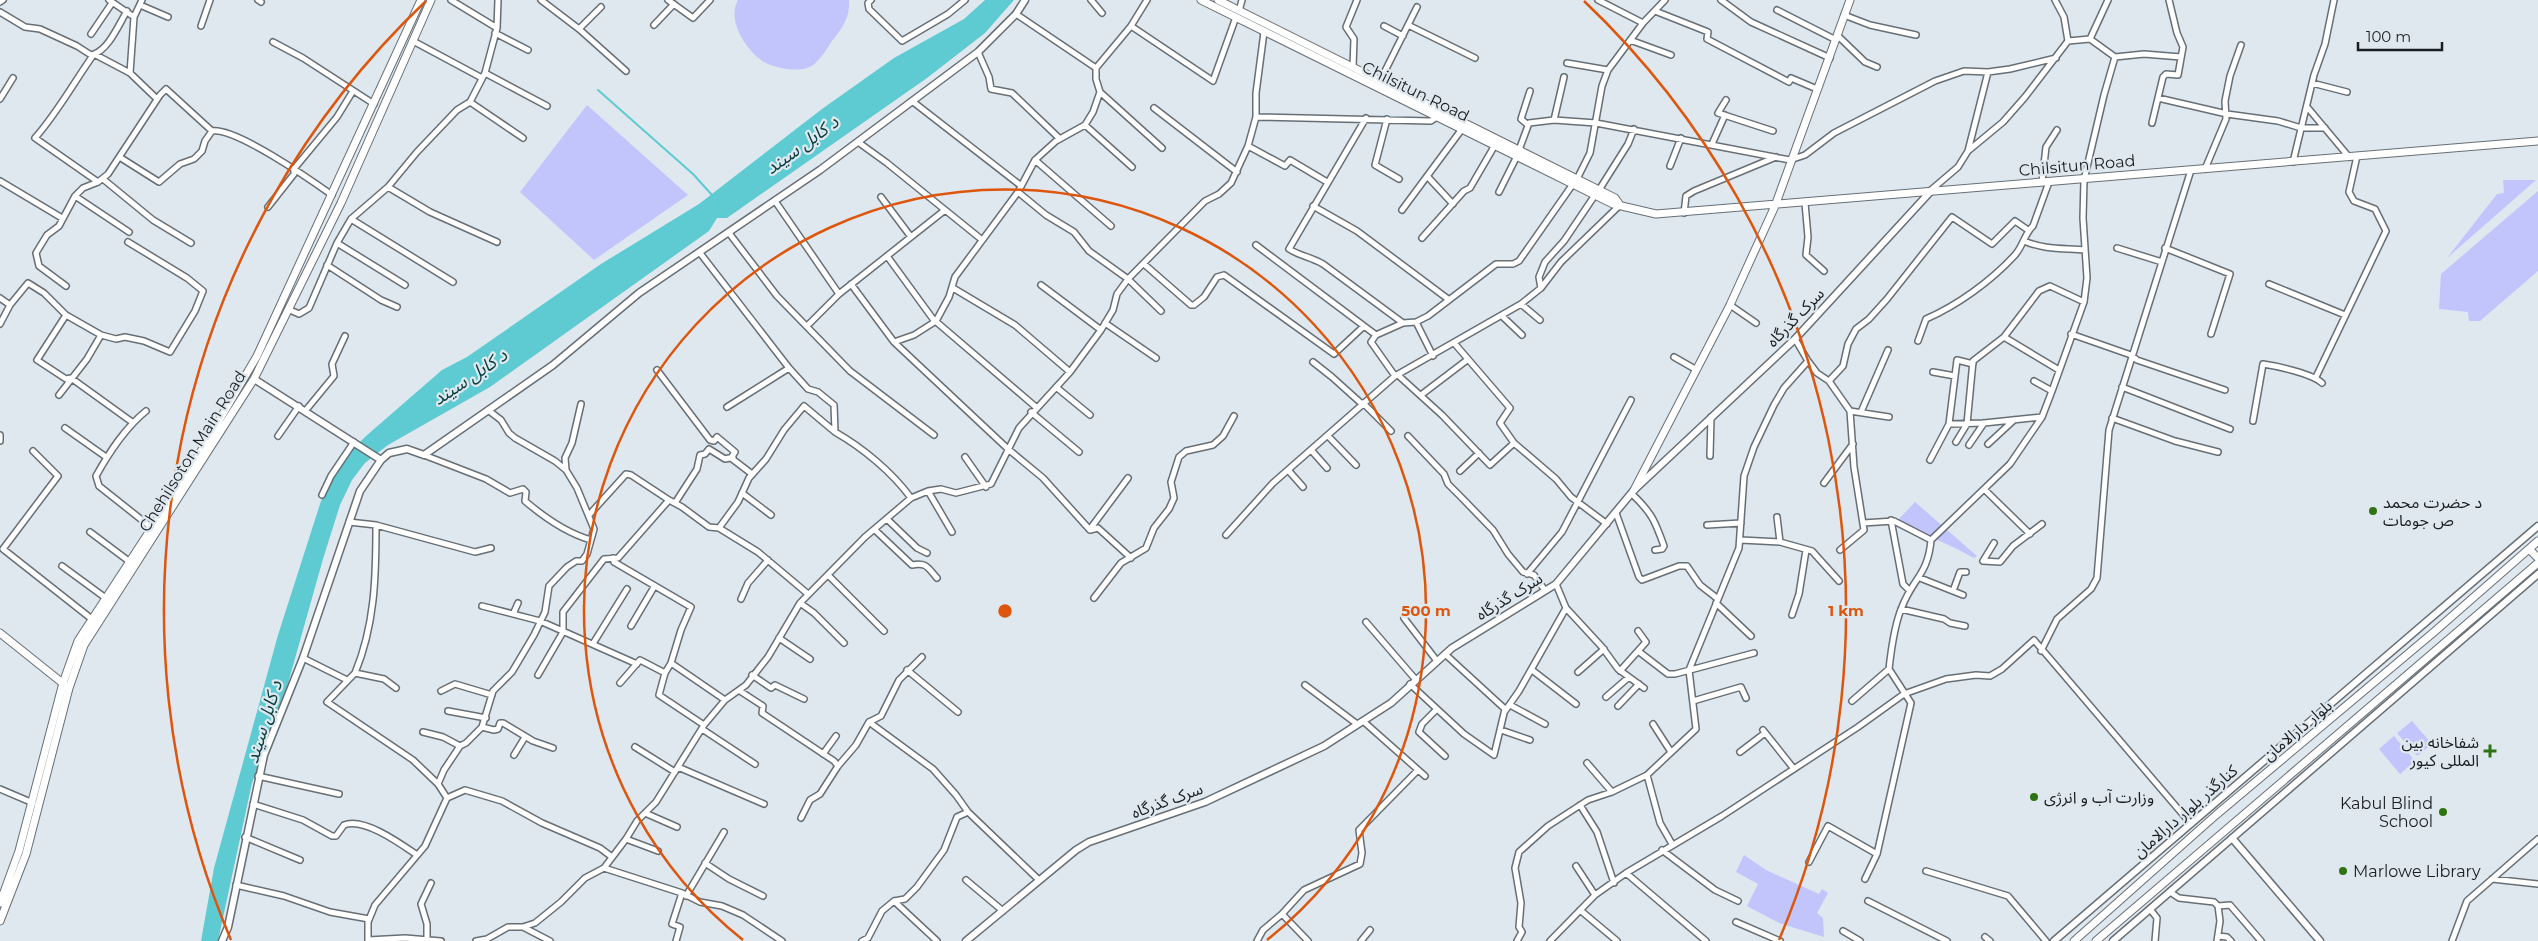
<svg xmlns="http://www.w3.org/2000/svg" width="2538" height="941" font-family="Montserrat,'Noto Sans Arabic',sans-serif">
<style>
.green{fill:#c1c5fc}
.water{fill:#5dcbd1}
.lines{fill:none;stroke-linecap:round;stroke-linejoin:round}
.stream{stroke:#5dcbd1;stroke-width:2}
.minor-casing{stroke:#676f75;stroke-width:8}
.tertiary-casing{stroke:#676f75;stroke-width:9}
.secondary-casing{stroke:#676f75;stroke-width:9}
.minor{stroke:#fff;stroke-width:5}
.tertiary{stroke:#fff;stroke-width:6}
.secondary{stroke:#fff;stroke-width:7}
.ring{fill:none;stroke:#de560d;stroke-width:2.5}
.poi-dot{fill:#2f7312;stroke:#dfe8ef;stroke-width:2}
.labels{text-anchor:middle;stroke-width:4.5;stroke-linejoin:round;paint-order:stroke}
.street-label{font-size:16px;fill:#1b1e21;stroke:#dfe8ef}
.poi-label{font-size:16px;fill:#1b1e21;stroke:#dfe8ef;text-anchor:start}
.water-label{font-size:18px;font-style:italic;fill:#073d3f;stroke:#dfe8ef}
.centre{fill:#de560d;stroke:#dfe8ef;stroke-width:2.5}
.ring-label{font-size:15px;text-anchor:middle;font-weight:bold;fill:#de560d;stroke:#dfe8ef;stroke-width:4.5;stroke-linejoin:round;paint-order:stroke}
</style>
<rect width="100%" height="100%" fill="#dfe8ef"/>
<path class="green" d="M738,0H849C850,18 843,27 832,41C827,49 820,60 813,65C801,74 772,68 761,60C744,47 727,19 738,0Z
M587,105L688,195L594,260L520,192Z
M2503,180H2536L2447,258L2497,194L2504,193Z
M2538,191V271L2480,321H2469L2468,312L2439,309L2441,274Z
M1915,502L1977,556L1974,558L1957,549L1897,521Z
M2412,721L2432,744L2417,756L2397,733Z
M2394,736L2415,761L2400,774L2379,749Z
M1744,855L1766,870L1819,894L1822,889L1828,893L1817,913L1823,918L1824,937L1779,923L1747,906L1758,884L1736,872Z"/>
<path class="water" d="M985,0H1014L985,33L927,78L727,218H717L709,231L490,387L388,445L365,463L352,480L340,505L323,559L285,694L252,783L218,941H201L214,868L278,635L321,501L332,479L349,453L366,436L442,370L467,357L601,264L699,204L822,109L894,58L964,19Z"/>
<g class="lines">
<path class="stream" d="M598,90L693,174L712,195"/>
<g class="minor-casing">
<path id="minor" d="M109,0L134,17
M258,0L261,2
M451,0L497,28
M541,0L579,29L626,71
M668,0L693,18L710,0
M871,0L868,3L869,9L902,41L948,14L965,0
M1091,0L1102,13
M1598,0L1643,23
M1721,0L1751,22L1830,58
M2055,0L2064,17L2068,41
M0,2L3,0
M140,5L168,17
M1777,10L1836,40
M1239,11L1242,0
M1655,11L1708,32L1707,39L1789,82L1791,78L1817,89
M0,12L25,27L40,29L77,46L91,55L94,54L130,73L157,99
M1016,14L1096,68
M1844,15L1870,25L1916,35
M654,25L674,4
M1408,25L1475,58
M201,26L210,0
M1131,26L1213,81L1236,17
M1384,26L1403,36
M579,29L601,7
M495,33L528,50
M91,34L112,3
M1837,35L1865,62L1877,67
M2090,39L2108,0
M1630,40L1671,55
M413,41L482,78
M273,42L303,58L374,104
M978,52L989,77L991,89L1012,93L1060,139
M1567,63L1608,70
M1353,67L1354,39L1346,27L1357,0
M130,73L134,17L142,0
M485,73L547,106
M1380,81L1417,7
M2312,83L2347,92
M1100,92L1162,148
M2158,98L2227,114L2278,121L2301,128H2325
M0,99L13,78
M1726,100L1718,113L1773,131
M912,101L1020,185
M470,102L523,138
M1154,108L1237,172
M2308,108L2349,157
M1256,117L1431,121L1437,117
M1366,118L1289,249C1300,256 1311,257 1323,264L1403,323
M1387,119L1375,165L1399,179
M1554,120L1564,77
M2152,123L2163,77L2166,74L2178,75L2183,47L2177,33L2169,0
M1085,125L1132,167
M1528,125L1521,119L1530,91
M858,142L887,163L981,239
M1712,144L1725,115
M1248,146L1285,166L1290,160L1327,182
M1519,150L1529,123L1554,120L1596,123L1790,160L1805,155L1834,133L1935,81L1964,71L1988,72L2010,69L2056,58
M1968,151L1988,72
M121,158L159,182L180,164L194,159L202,151L205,141L212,131C235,127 311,180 332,195
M1035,160L1111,226
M2293,162L2314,75L2325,44L2334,0
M1670,166L1681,138
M2205,169L2226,119L2225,101L2230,76L2241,45
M1427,176L1453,204
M103,179L153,220L191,243
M1577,179L1590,153L1602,86L1608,70L1643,23L1665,0
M0,181L62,218
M98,182L35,138C58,112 74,82 94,54C109,49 119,24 127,11
M2042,182L2046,147L2057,130
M388,187L430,212L497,242
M1599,190L1628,144L1634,129
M1931,190L1958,167L1968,151L2003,122L2025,97L2068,41L2090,39L2115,57L2144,54L2181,57
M1018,192L1046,215L1074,232L1089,251L1128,279L1161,311
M1499,192L1517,156
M75,196L129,232
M881,197L911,237
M775,201L839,294
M1805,203L1808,237L1806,255L1824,271
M1313,206L1357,231L1448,299
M268,207L294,174V169L337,117L353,91
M1402,210L1462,129
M1684,213L1686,196L1694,191L1776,157
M351,219L453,282
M729,233L777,296L850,371L934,435
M1422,238L1464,191L1470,188L1495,145
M2024,241C2045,250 2064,248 2085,250
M337,243L405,285
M1256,245L1376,335L1403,323L1416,322L1428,316L1496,264H1513L1519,261L1573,184
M2117,248L2162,262
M2165,248L2230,274L2211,334
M700,253L789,368L808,389L818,392L834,405L835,432C863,448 892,472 911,498
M887,256L933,319L1037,408
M1144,264L1191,305H1194L1204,297L1217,277L1224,275L1334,354L1364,326
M327,265L381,300L397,307
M851,284L894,342L1008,449L1043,478L1090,530L1098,528L1131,558
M2269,284L2345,315
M1041,285L1101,330
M66,286L39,266L36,253L47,235L59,226L75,196L83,188L98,182L108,174L160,95L166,89L212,131
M953,288L1015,325L1070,372
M1541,288L1539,277L1545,262L1564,241L1595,195
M0,298L10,305
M1521,304L1540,320
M1730,305L1756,323
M290,310L299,314L309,308L337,243L351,219L388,187L417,152L457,110L470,102L485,73L497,28L498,0
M66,315L37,360L66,379L71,378L132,422
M1502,316L1522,335
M1416,322L1433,356
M1105,323L1156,358
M0,324L10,305L28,283L44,293L66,315L101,335L116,339L125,337L144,341L170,352L195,311L203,291L187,278L128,242
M807,326L839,294L945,210
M2071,334L2131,355L2137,360L2225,390
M1376,335L1371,342L1395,376
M2004,337L2059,370
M1795,339L1808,361L1817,373L1829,381L1850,411L1854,467L1864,530L1840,550
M1918,341L1926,319C1958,305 1991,281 2015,255C2023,246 2025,233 2033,226L2049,182
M894,342L914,335L936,321L949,297L955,277L1018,192L1035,160L1056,141L1085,125L1093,112L1100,92L1096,79V68L1131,26L1147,0
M1455,344L1510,408L1500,423L1514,443L1556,479L1571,497L1607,524
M1674,357L1695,369
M1313,362L1332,377L1362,404
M657,370L710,440L714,441L717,437L735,452L731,458L752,474
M1933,372L1955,376
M1399,376L1442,415L1490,465L1514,443
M2316,377L2386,231L2375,209L2354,201L2349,192L2357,156
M1829,381L1843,366L1848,344L1856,329L1869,319L1887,299L1952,217L1992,244L2015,221L2028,230
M2034,381L2052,391
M1056,387L1090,415
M2122,387L2230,429
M59,395L87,359L101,335
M1421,395L1467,360
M1363,403L1391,431
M727,407L789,368
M306,410L334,376L332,364L345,336
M146,411C125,428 110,451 96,476L99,486L152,528
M1850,411L1889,417
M1031,412L1079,452
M1861,412L1888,350
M2112,418L2175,441L2218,452
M2253,421L2263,364C2277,366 2313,374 2322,383
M1949,424L1984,423L2042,417
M65,428L106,457
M0,435V441
M278,436L299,406
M1328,436L1356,465
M1408,436L1444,474L1448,484L1461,497L1493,530L1508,554L1523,572L1534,575L1544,589
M1956,442L1967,424L1973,361L2004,337L2039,291L2050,286L2084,302
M1988,444L2014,420
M1969,445L1984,423
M33,451L58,476L3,549L93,620
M1312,451L1327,468
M424,455L486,479L510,493L523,489L526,492L525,501C545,518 566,533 591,540
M1710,456L1711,417
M965,457L986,487
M1930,460L1949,424L1957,360L1973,364
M566,470L565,458L572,443L581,404
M1288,470L1303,487
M1460,471L1479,453
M1824,483L1853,444
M1985,490L2030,534
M928,491L952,532
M742,493L771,515
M1632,494C1652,513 1655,521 1664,546L1662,549L1655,550
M322,495L331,476L354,442
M675,503L697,469L700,455L705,454L709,449L725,459L733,457
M1616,513L1639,577L1642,580L1679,566H1687L1700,585L1718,599
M589,515L626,474L631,475L669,500L682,507L709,527L719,528L758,552L808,594
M1777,517L1780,542
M887,519L917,548L927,553
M1891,520L1903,584L1909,590
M349,522L376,525L475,552L491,548
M1863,523L1894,521L1931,540
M1707,525L1741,523
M719,528L738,502L749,478L766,459L784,430L804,406L835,432
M1090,529L1128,478
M875,530L912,565C927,562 928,568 937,578
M90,532L130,562
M1226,535L1273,483L1395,376L1521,304L1541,288L1561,262L1620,205
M1741,540L1780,542L1812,551L1839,581
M1994,543L1983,561L2000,562L2013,546L2042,524
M613,558L614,562L691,607L681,630L671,663L665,673L659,695L704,725
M62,566L107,599
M1527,574L1562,532L1631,400
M828,575L884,631
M1920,578L1963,595
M1556,584L1566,608L1602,647L1618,669L1644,688
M1953,591L1960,572H1966
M1094,598L1121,563L1146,548L1154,528L1169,509L1174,498L1171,482L1179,457L1186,451L1213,445L1223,436L1234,416
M741,599L748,583L768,560
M800,603L814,613L844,643
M1716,603L1751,636
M482,606L540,621L637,664
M1901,609L1944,619L1950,623L1965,626
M514,612L518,603
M1792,615L1799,594L1806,550
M1404,618L1437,661
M1366,622L1416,680
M631,626L654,587
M779,638L810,659
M594,642L627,589
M1638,651L1668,674H1675L1754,653
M2041,651L2057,619L2091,589L2097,578L2109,430L2191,170
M303,658L347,680
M671,663L725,700
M907,670L958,712
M1532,670L1576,704
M1620,671L1646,642L1638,631
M1578,672L1604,649
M355,673C375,625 376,576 376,525
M538,675L563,632V612L604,559L618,558L669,500
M752,675L771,688L775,685L804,699
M620,683L640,660L665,673
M1410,684L1464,734L1494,755L1505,709L1445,654
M1305,685L1357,724
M396,688L384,679L355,673L327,702L413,760L438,784
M441,691L455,684L492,695
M740,691L763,706L762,713L834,761L838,766L820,794L810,800L801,818
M1606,697L1629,677
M1693,701L1741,687L1746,698
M1852,701L1889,669
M1510,705L1545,724
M1618,706L1639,684
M1436,710L1422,724L1419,732L1445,756
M448,711L486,718
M1505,711L1519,691L1566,608
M1363,721L1425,776
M869,722L933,769L956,795L968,812L1039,880
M1653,724L1671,752
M482,727L494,730L498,729L500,723H503L533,741L553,748
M702,729L755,764
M1501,730L1530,740
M1763,730L1794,769
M423,732L443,737L460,746
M635,747L675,772
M1740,752L1765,733
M823,754L836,736
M514,755L525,737
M1587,763L1612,792
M838,766L856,745L869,722L881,716L899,680L922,657
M678,767L764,804
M258,776L339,794
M0,789L33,803
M447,798L438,784L444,770L460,746L466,743L482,727L493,691L512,672L534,635L545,612L549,586L567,567L576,561H582L587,554L594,529L577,488L566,470L555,461L515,438L509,433L501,420L488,410
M447,798L465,790L502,801L542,823L600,848L612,857
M253,804L303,820L332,836H336L344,825C364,817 401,844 417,855
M1580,805L1597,832L1614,883
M645,813L677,827
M245,837L300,860
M626,839L658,851
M1672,844L1660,823L1647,775L1696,729L1689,670L1739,548L1744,476L1754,447L1774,405L1784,388L1808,361
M1662,850L1715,890L1738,901
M1809,862L1828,826L1877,854
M705,863L729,879L763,896
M1576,866L1595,895
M604,868L682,893L700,902L722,906L743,915L782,941
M1926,871L2008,896L2046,941
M1626,873L1706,941
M1865,879L1877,854L1911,703L1889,669C1891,651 1895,623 1902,607C1913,578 1928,575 1931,540L2010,464L2042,417L2052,391L2084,302L2087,278L2083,218L2084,180L2104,95L2115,57
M2492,879L2538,884
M966,880L1003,911
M236,885L284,896L330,912L369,919
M2170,892L2179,898L2214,902L2218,906L2230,905L2261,941
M686,896L724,832
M894,901L937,941
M1868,901L1947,941
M2150,909L2157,918L2155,941
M1580,910L1617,941
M1282,914L1308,941
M1736,922L1780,941
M523,927L550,941
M1843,931L1860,941
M2218,936L2227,937L2231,941
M1985,937L1990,941
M368,940L405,938L441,941
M368,941V922L375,905L425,846L447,798
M427,941V924L421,904L431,883
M476,941L487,939L508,927H523L535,923L561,902L585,878L604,868L626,839L637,821L656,802L704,725L725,700L746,685L768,657L800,603L865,537L911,498L928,491L941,489L956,493L991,484L1019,428L1070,372L1101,330L1113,310L1117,294L1128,279L1205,201L1219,194L1231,183L1248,146L1256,117V93L1264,32
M676,941L680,927L672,924L682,893
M862,941L868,938L882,911L894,901L905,899L917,887L944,850L957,817L968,812
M1257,941L1263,930L1282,914L1304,890L1360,864L1362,853L1359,830L1418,770
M1361,941L1370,930
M1517,941L1522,932L1519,927L1521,903L1515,868L1519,852L1548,826L1588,800L1612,792L1647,775
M1550,941L1595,895L1626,873L1722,816L1858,727L1904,694L1946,679L1976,675L1990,676L2002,669L2034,640L2191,824
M2217,941L2220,921L2218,906
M2452,941L2467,901L2538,839"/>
</g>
<g class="tertiary-casing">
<path id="tertiary" d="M254,379L381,460
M2232,838L2320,941
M222,941L228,927L264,755L303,658L360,491L381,460L389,453L407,449L424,455L553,365L639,293L820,170L978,52L1016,14L1025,0
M966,941L1076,850L1089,842L1205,802L1324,746L1391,703L1452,648L1556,584L1634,490L1795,339L1931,191
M2054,941L2538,526
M2113,941L2538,574"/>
</g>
<g class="secondary-casing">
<path id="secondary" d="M1201,0L1613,204L1656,214L2538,141
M1218,0L1615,198L1620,205
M1634,490L1730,305L1775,206L1850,0
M2529,549L2538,558
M0,633L65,685
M0,903L19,851L63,683L78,641L194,463L257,356L421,0
M0,921L26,854L69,688L84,645L254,379L341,203L431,0
M2074,941L2216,815L2434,632L2538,541
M2096,941L2538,563"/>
</g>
<use href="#minor" class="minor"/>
<use href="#tertiary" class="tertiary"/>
<use href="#secondary" class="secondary"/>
</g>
<g class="ring">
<path d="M743 940A421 421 0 1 1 1267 940"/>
<path d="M231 940A841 841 0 0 1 426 1M1584 1A841 841 0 0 1 1779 940"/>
</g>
<g class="poi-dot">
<circle cx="2373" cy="511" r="5"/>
<path d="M2487.5 743.5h5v5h5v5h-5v5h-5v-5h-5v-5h5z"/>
<circle cx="2034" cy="797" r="5"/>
<circle cx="2443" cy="812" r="5"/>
<circle cx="2343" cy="871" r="5"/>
</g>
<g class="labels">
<g class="street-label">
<text transform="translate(1416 91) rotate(26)" y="6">Chilsitun Road</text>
<text transform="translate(2077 165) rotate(-5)" y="6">Chilsitun Road</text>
<text transform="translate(1795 317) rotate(-46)" y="6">سرک گذرگاه</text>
<text transform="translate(192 451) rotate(-58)" y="6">Chehilsoton Main Road</text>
<text transform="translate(1509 596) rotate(-32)" y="6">سرک گذرگاه</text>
<text transform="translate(2297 730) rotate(-40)" y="6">بلوار دارالامان</text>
<text transform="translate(1167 800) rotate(-20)" y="6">سرک گذرگاه</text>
<text transform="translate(2185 811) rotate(-41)" y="6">کنارگذر بلوار دارالامان</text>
</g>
<g class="poi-label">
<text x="2383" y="508">د حضرت محمد<tspan x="2383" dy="18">ص جومات</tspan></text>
<text x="2479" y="748" text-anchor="end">شفاخانه بین<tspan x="2479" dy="18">المللی کیور</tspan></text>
<text x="2044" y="803">وزارت آب و انرژی</text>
<text x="2433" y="809" text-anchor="end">Kabul Blind<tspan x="2433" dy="18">School</tspan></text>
<text x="2353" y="877">Marlowe Library</text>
</g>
<g class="water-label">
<text transform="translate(802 145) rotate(-36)" y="6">د کابل سيند</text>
<text transform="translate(470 377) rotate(-34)" y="6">د کابل سيند</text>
<text transform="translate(264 722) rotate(-73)" y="6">د کابل سيند</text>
</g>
</g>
<circle cx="1005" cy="611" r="8" class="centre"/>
<g class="ring-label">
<text x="1426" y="616">500 m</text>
<text x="1846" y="616">1 km</text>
</g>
<path d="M2358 42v8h84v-8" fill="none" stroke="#1b1e21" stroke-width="2.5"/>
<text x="2366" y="42" font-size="15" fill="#1b1e21" stroke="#dfe8ef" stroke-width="4" paint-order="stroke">100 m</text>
</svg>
